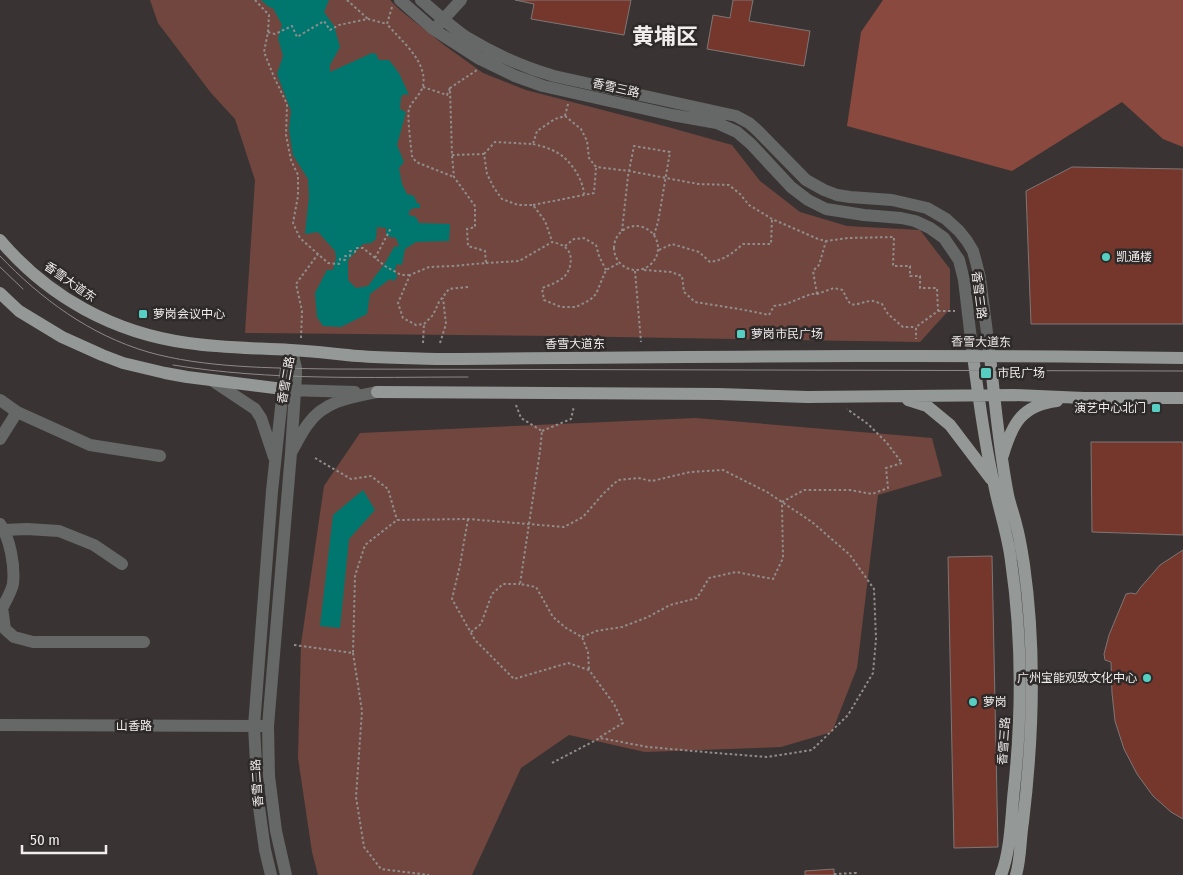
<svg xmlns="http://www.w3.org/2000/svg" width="1183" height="875" font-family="'Fira Sans Condensed','Noto Sans SC',sans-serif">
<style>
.green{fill:#71463e}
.forest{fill:#89493e}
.water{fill:#00776e;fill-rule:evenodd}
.building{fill:#75372c;stroke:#7c7776}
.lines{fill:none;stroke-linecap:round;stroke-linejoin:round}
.path{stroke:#918d8c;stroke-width:2;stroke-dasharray:2.5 2.5;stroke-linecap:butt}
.minor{stroke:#656867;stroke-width:12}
.major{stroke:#949998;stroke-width:12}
.tram{stroke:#8d8988;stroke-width:1}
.poi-dot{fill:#57cec2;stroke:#2e2a29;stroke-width:2}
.labels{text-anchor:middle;stroke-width:5;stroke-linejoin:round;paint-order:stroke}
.street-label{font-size:12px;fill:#f0edec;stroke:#2e2a29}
.poi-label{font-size:12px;fill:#f0edec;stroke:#2e2a29;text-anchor:start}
.town-label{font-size:22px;font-weight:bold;fill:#f0edec;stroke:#2e2a29}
</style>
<rect width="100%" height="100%" fill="#393433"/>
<path class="green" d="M150,0H390L400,10L444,45L483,73L526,90L668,127L732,145L760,181L800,212L847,226L920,230L950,269V309L920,342L558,336L245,333L255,180L235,119L211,93L158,23Z
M695,418L932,438L942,476L878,495L857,668L832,732L781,747L645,752L569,735L521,768L472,875H318L312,852L298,758L301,644L324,486L360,433Z"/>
<path class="forest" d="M883,0H1183V147L1163,139L1122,102L1012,171L847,126L861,32Z"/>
<path class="water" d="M261,0H329L324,12L334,26L340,47L330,65V72L372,53L376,54L379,60H389L399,73L409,95L404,94L401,97L400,109L406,112L397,145L404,162L399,168L402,184L407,194L414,196L417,203L420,204V208H414L409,211V215L416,217L419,223L450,224L449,241L416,242L405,249L402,265L397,264L395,270L397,277L394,281L390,279L370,294L367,314L341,327L323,326L317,317L315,293L327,270H333L336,258L335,251L318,232L305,234L309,196L308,179L293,155L289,130L291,111L277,74L283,56L278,38L282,25L273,8L269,7ZM377,227L386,228V236L396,238L399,246L394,247L385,263L368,286L356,288L348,280V260L363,244L371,243L376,239Z
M363,490L375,510L349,539L340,628L320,626L333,515Z"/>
<path class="building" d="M515,0H631L624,35L531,19L534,4Z
M733,0H753L749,21L810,31L804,66L707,49L713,15L730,18Z
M1072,167L1183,169V324H1031L1026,191Z
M1091,442H1183V535L1092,532Z
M1183,550V819L1171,812L1153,796L1137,774L1124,749L1115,721L1112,693L1111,662L1105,660L1104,654L1109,635L1126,594L1131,593L1136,594L1140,588L1160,565Z
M992,556L998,847L954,848L948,557Z
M834,869V875H805V871Z"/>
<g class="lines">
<path class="path" d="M255,0L269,15L268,32L264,52L274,77L287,104L286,135L291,160L298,175V196L293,223L300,238L328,263L339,264L340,259L345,260V256H350V251L355,252L356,248H363L385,266L401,275H410
M347,0L368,19
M392,7L387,24C400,40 428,61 423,86C421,94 412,101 409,109C407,116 411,147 412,156L416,162L454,177
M268,32L275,34L292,26L297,37L324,21L330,30L339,25L368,19L387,24
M423,87L447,95L450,88
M565,116L568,104
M533,144C541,146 549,148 556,152C570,159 583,179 584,194
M484,154L495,142L533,144L537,131L555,119L565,116L581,129L587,141L589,158L596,167L629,171L698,184L729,185L740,194L749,205L772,219L818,239L826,241L848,238L894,237L893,266H910V276H920V288H937L938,311L916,327V339
M452,155L484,154L487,174L494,188L502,199L518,205H533L545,221L552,241
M533,205L594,193L596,168
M614 248a22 22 0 1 1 44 0a22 22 0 1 1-44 0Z
M622,231L628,176L634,146L670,152L658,222L654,235
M565,246L574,239L584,238L596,245L599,256L606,270
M659,250L672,244L699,252L710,262C724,260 733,253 743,244H771L772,219
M375,258L391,228
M486,263L519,261L552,242C557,243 563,245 566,248C574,255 571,270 564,277C558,282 550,285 542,288L544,300L561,307H576L590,300L596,294L606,270L619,263
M644,270L671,272L682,276L684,292L695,302L739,309L769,315L774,306L786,304L811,294H817L834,288L843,290C851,311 853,304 870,301C874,300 878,303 882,304L888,314L903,327H915
M635,271L641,342
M468,287L449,289L439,302L433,315L424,324L416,325L403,318L398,303L410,275L429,267L453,266L486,263L485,251L468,246L467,229L475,227V206L454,177L452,155L450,88L477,70
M817,294L813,271L819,265L826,241
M938,311H955
M301,338L302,311L296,284L318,254
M423,343L424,324
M440,343L446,324L443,298
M516,405L521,418L542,431L540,451L520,584L536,587L553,617L566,628L582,637L588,652L589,670
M542,431L571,419L574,406
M315,458L351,479L371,476L388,489L397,520
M468,519L460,565L452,599L475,640L514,679L568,663L589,670L614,704L623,723L600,737
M471,632L481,624L492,594L503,584H520
M582,637L596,631L622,627L648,617L670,605L697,598L709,578L736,572L773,579L783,558L782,502L804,490H850L872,494L888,488L886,468L902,463L887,443L868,424L847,409
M294,645L353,653L355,576L365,545L397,520L468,519L564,527L583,517L603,494L618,480L638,478L652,481L690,472L723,470L767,492L812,522L850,555L874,589L876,639L873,673L848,715L812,750L767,757L716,753L648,747L600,738L550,764
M353,653L362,711L356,797L364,847L381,869L429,875
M834,874L856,873V875"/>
<path class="minor" d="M400,0L433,29L478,58L515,76L543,86L672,115L717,123L737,132L751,144L791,187L808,200L826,209L864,215L901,218L915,221L930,228L944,238L959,260L964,280L973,356
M421,0C436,13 450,26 466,37C494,54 523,67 554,76L736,116L749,123L757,130L806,180L824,190L837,195L850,197L892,200L927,208L946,219L959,231L967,241L973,251L976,262L980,278L990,356
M439,24L461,0
M213,381L255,409L261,418L274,457
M288,390L355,392
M0,400L17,412
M0,439L17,412L90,445L160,456
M292,451C297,442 302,432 308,424C324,401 351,397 377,392
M0,524C10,538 15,566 13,584C11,593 4,604 0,612
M4,530L27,529L59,531L94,545L122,564
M2,607L5,629L14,637L33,642H144
M0,725L263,726
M271,875L265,850L258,800L254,726L272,491L283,389L286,368L291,350
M286,875L276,831L269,776L268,726L291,453L296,376V368L292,351"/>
<path class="major" d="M0,240C48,297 114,333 188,343C222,348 256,348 290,350C313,351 335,354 358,356C384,358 411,358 437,359C686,357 934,354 1183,358
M0,293L19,311L62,337L102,355L123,363L165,373L187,377L283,389
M973,356C979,399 984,442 994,484C999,510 1008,535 1011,561C1022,636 1022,714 1014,789C1011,815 1011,850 1001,875
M990,356C995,403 999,449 1008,495C1010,505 1014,515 1016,524C1020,538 1022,552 1024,565C1036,649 1033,739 1023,822C1020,840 1021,858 1016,875
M377,392L719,394L807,397L1014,395L1084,398H1183
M908,400L927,406L950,425L991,479
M1003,455C1012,424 1022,405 1057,401"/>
<path class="tram" d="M0,256C41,299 90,335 148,352C204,368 272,368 330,369L1183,371
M0,267L23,289
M173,365C270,381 370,377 468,377"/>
</g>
<g class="poi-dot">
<circle cx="1106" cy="257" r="5"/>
<rect x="138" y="309" width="10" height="10" rx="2.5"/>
<rect x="736" y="329" width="10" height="10" rx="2.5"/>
<rect x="980" y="367" width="12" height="12" rx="2.5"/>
<rect x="1151" y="403" width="10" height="10" rx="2.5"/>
<circle cx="1147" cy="678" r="5"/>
<circle cx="973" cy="702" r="5"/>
</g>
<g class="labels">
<g class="street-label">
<text transform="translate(616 88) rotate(13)" y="4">香雪三路</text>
<text transform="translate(70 282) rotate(35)" y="4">香雪大道东</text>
<text transform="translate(979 295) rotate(83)" y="4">香雪三路</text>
<text transform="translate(981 342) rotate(1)" y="4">香雪大道东</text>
<text x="575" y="348">香雪大道东</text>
<text transform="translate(286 380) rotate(-80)" y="4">香雪二路</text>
<text x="134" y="730">山香路</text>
<text transform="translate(1004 741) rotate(-86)" y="4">香雪三路</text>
<text transform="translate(257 783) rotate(-94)" y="4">香雪二路</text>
</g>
<g class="poi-label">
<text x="1116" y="261">凯通楼</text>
<text x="153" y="318">萝岗会议中心</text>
<text x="751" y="338">萝岗市民广场</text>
<text x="997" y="377">市民广场</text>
<text x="1146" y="412" text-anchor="end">演艺中心北门</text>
<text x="1137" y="682" text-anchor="end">广州宝能观致文化中心</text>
<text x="983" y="706">萝岗</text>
</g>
<g class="town-label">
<text x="665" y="44">黄埔区</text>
</g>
</g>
<path d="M22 845v8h84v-8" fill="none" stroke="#f0edec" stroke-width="2.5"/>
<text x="30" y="845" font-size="15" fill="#f0edec" stroke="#2e2a29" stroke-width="4" paint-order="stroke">50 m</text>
</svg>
